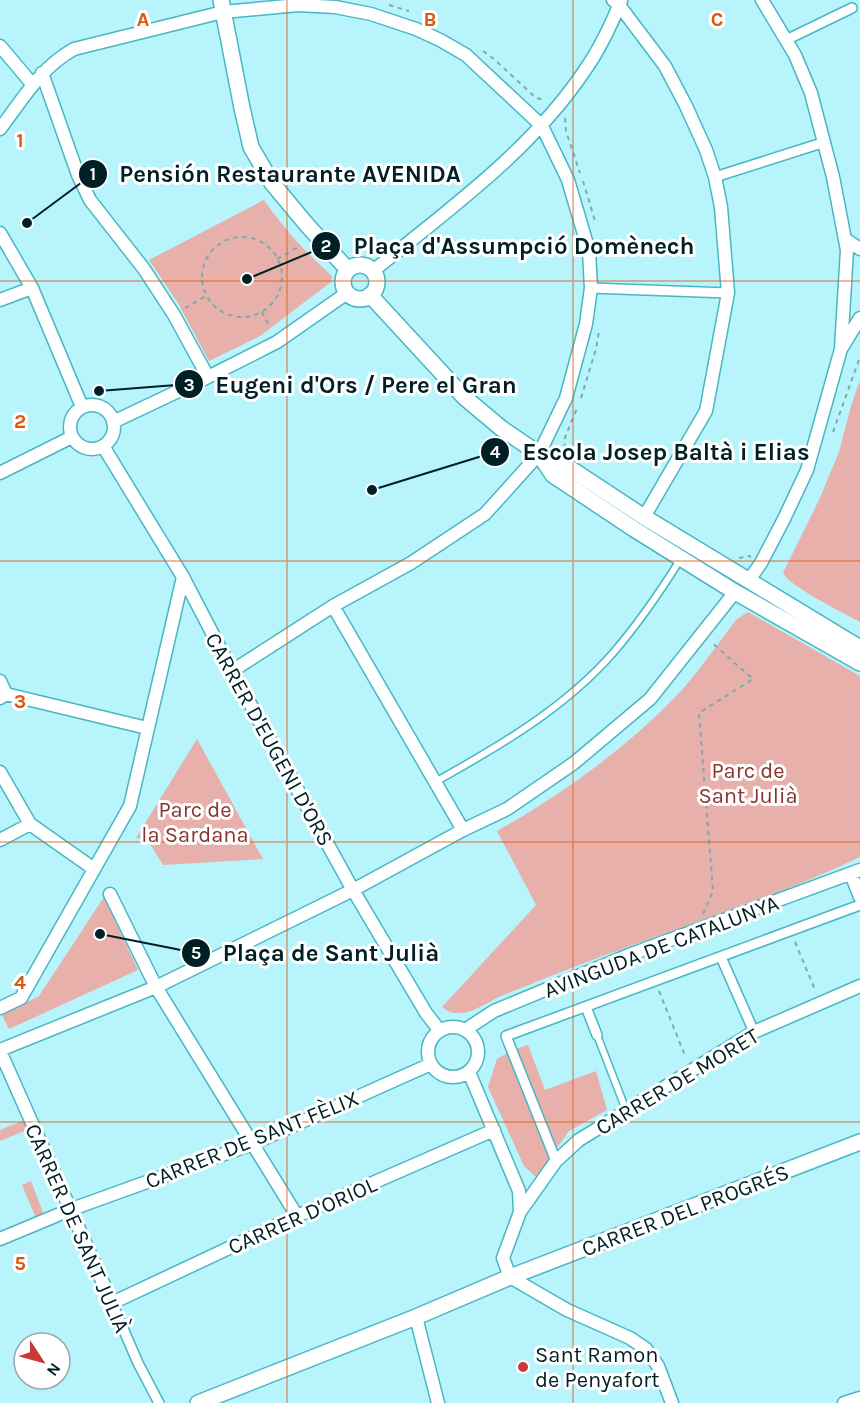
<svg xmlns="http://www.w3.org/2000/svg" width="860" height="1403" font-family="Karla,sans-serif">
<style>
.green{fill:#e7b0aa}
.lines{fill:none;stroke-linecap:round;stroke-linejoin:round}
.service-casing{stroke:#48b7c4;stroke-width:9}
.pedestrian-casing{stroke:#48b7c4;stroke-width:12}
.minor-casing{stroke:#48b7c4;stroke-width:15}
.tertiary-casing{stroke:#48b7c4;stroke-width:18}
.path{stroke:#79abb1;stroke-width:2;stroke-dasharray:4.5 4.5;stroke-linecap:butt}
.service{stroke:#fff;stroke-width:6}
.pedestrian{stroke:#fff;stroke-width:9}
.minor{stroke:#fff;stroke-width:12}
.tertiary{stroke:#fff;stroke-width:15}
.grid{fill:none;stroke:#dc560d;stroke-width:1.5;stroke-opacity:0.55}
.poi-dot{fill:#c83a37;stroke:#fff;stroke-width:2}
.labels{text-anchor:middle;stroke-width:6;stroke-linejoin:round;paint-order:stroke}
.street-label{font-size:22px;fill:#002025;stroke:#fff}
.park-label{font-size:22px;fill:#88342f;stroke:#fff}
.poi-label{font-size:22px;fill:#002025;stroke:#fff;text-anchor:start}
.grid-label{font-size:20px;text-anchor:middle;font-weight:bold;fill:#dc560d;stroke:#fff;stroke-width:6;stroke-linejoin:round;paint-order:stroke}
.leader{fill:none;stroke:#002025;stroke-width:2}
.callout-dot{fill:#002025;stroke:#fff;stroke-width:2}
.mark-label{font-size:18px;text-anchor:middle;font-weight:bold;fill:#fff}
.callout-label{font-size:24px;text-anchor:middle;font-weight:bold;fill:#002025;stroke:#fff;stroke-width:6;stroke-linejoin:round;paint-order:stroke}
</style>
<rect width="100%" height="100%" fill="#b8f4fb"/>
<path class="green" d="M264,200C284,229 306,253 332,276L331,282L260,336L209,361L178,303L149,260Z
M860,380V622C844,613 790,587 783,573L819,500L839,452L851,406Z
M748,612L860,676V857C759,905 651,936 548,977C532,984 516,990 501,996C486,1003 471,1015 454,1013C450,1013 445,1009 442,1007L536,905L497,831C563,794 628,747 680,692C701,669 718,643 737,619Z
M197,739L263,859L163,865L147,839L136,838Z
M104,897L138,970L9,1029L2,1015L39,996Z
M528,1045L545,1090L596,1071L607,1110L569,1131L536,1177L524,1166L488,1087L497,1059L512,1050Z
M25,1120L29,1129L0,1141V1130Z
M31,1181L44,1215L36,1218L22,1185Z"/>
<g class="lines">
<g class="service-casing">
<path id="service" d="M435,782C498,747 565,708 613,653C638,624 660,592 680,560
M597,1035L626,1110"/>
</g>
<g class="pedestrian-casing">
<path id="pedestrian" d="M786,40L852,8
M715,177L825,142
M591,288L728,293
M721,957L754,1032
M586,1007L597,1035
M556,1161L506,1036L860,905
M112,1303L138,1363L159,1403"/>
</g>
<g class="minor-casing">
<path id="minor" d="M613,0L619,5L665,66L686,106L706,150L715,177L721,207L728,293L706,411L644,517
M762,0L795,55L811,93L833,177L847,250L841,349
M0,46L33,85
M42,73L78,175L90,200L144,269L174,315L208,377
M0,129C22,100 41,67 74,49L223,12L298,5L335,7L371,14L416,29L440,40L466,55L542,126L568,180L589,251L591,288L586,324L566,398L539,454L485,514L411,563L333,606L232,671
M0,233L32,288L82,407
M845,239L860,249
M373,271C448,210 531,151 585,70C600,49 611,25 621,1
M0,300L32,288
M70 427a22 22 0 1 1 44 0a22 22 0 1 1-44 0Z
M113,422L208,377L277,342L347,293
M103,446L183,577L232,671L353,890L426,1013L440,1031
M0,473L72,437
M749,580L761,563L784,519L807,470L841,349L860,318
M333,606L463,830
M0,681L6,694
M0,698L6,694L147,728
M0,772L30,824L94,869
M0,840L30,824
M851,874L860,897
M110,894L156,987L297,1216
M0,1008L21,998L130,806L183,577
M428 1052a25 25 0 1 1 50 0a25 25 0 1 1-50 0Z
M465,1030L494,1011L629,955L860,870
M0,1050L156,987L353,890L463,830L507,809L574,763L650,699L735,592
M0,1051L112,1303L297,1216L494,1130
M469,1072L519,1191L520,1212L503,1258L510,1277L567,1310L630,1338L646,1349L658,1366L672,1403
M520,1212L556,1161L579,1140L754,1032L860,986
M0,1239L72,1209L252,1144L431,1064
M416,1317L438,1403
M844,1403L860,1398"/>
</g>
<g class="tertiary-casing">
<path id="tertiary" d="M221,0L242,108L251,147L272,183L307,225L348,270
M343 282a17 17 0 1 1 34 0a17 17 0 1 1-34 0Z
M370,295L464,397L501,428L539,454L562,463L644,517L860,648
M539,454L553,475L634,529L735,592L860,663
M198,1403L416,1317L510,1277L860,1142"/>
</g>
<path class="path" d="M389,5L409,11
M483,51L494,59L536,98L545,100
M565,118L566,131L580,173
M583,181L595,221
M202 277a40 40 0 1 1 80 0a40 40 0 1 1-80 0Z
M277,259L300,246
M185,308L206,296
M262,312L270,328
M581,398L596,349L599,331
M833,432L860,357
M565,448L564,440L578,406
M739,558L749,556L751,557
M703,914L713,891L699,713L753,679L711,642
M795,942L816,992
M659,991L686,1058"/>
<use href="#service" class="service"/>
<use href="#pedestrian" class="pedestrian"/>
<use href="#minor" class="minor"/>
<use href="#tertiary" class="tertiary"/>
</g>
<path class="grid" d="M287,0V1403M573,0V1403M0,281H860M0,561H860M0,842H860M0,1122H860"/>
<circle class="poi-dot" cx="523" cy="1367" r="6"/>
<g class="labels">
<g class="street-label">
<text transform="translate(270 739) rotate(61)" y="8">CARRER D'EUGENI D'ORS</text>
<text transform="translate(661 946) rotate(-21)" y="8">AVINGUDA DE CATALUNYA</text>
<text transform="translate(677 1081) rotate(-31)" y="8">CARRER DE MORET</text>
<text transform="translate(252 1139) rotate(-22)" y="8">CARRER DE SANT FÈLIX</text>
<text transform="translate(685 1210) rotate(-21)" y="8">CARRER DEL PROGRÉS</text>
<text transform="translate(302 1215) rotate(-24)" y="8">CARRER D'ORIOL</text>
<text transform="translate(78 1228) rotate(66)" y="8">CARRER DE SANT JULIÀ</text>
</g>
<g class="park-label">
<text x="748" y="778">Parc de<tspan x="748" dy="25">Sant Julià</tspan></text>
<text x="195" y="817">Parc de<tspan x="195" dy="25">la Sardana</tspan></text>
</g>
<g class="poi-label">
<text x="535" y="1362">Sant Ramon<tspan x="535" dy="25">de Penyafort</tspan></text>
</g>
</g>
<g class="grid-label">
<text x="143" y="26">A</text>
<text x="430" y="26">B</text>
<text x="717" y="26">C</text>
<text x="20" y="147">1</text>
<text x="20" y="428">2</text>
<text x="20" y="708">3</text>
<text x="20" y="989">4</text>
<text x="20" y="1270">5</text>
</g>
<path class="leader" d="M27 223L93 174M247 279L326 246M99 391L189 384M372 490L495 452M100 934L196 953"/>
<g class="callout-dot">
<circle cx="27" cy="223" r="6"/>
<circle cx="247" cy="279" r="6"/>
<circle cx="99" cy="391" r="6"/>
<circle cx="372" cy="490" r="6"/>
<circle cx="100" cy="934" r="6"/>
<circle cx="93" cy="174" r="15"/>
<circle cx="326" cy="246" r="15"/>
<circle cx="189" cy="384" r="15"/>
<circle cx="495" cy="452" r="15"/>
<circle cx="196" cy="953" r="15"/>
</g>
<g class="mark-label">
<text x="93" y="180">1</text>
<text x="326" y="252">2</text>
<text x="189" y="391">3</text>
<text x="495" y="458">4</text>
<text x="196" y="959">5</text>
</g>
<g class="callout-label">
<text x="290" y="182">Pensión Restaurante AVENIDA</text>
<text x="524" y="254">Plaça d'Assumpció Domènech</text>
<text x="366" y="393">Eugeni d'Ors / Pere el Gran</text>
<text x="666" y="460">Escola Josep Baltà i Elias</text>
<text x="331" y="961">Plaça de Sant Julià</text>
</g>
<g transform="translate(42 1361) rotate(126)"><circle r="28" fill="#ffffff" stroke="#99a6a8" stroke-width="1.5"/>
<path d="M0-4.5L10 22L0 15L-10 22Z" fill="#c83a37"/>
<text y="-9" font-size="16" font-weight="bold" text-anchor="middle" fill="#002025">N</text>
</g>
</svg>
